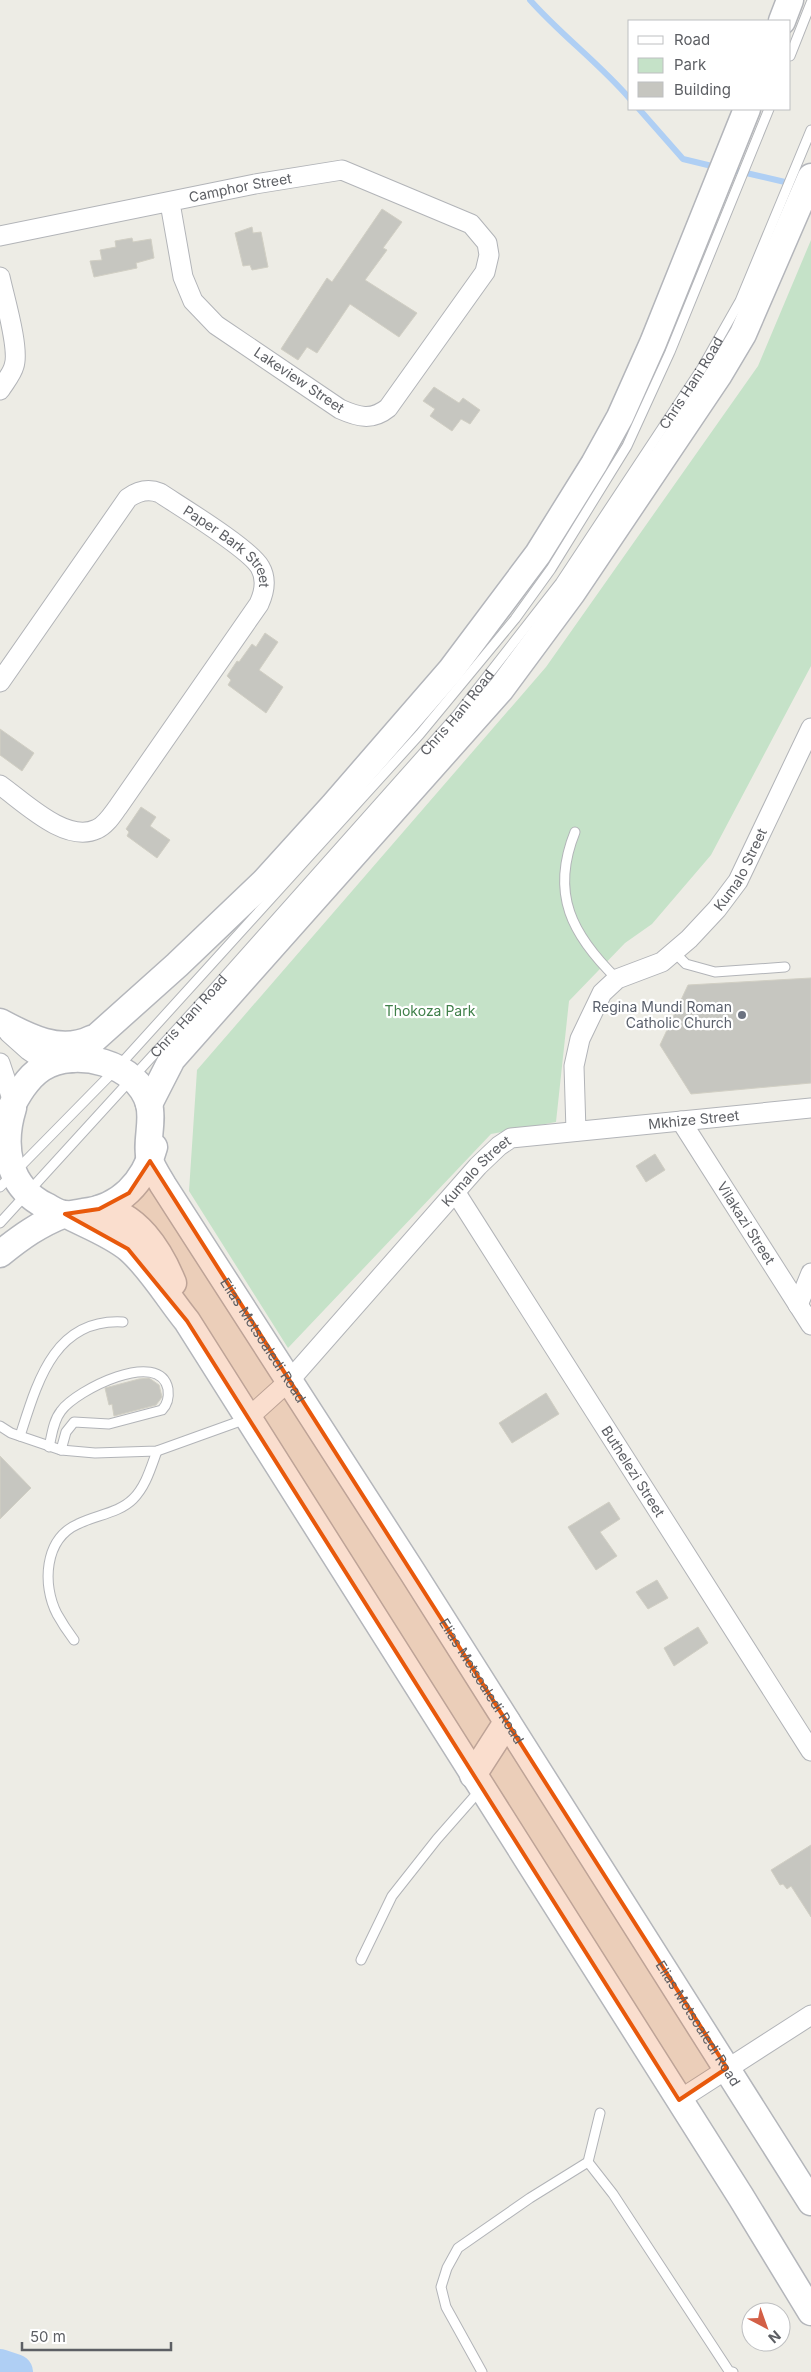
<svg xmlns="http://www.w3.org/2000/svg" width="811" height="2372" font-family="Inter,sans-serif">
<style>
.green{fill:#c5e2c8}
.lines{fill:none;stroke-linecap:round;stroke-linejoin:round}
.stream{stroke:#afcff4;stroke-width:6}
.river{stroke:#afcff4;stroke-width:36}
.building{fill:#c6c6c0;stroke:#d1cfc4}
.lane-casing{stroke:#b2b4b8;stroke-width:11}
.street-casing{stroke:#b2b4b8;stroke-width:21}
.secondary-casing{stroke:#b4b6bb;stroke-width:29}
.lane{stroke:#fff;stroke-width:9}
.street{stroke:#fff;stroke-width:19}
.secondary{stroke:#fff;stroke-width:26}
.marked{fill:#e8590c;fill-opacity:0.2;stroke:#e8590c;stroke-width:4;stroke-linejoin:round}
.worship-dot{fill:#6b7280;stroke:#fff;stroke-width:2}
.labels{text-anchor:middle;stroke-width:4.5;stroke-linejoin:round;paint-order:stroke}
.street-label{font-size:14px;fill:#5d5f64;stroke:#fff}
.worship-label{font-size:14px;fill:#5b616d;stroke:#fff;text-anchor:end}
.park-label{font-size:14px;fill:#40804a;stroke:#fff}
</style>
<rect width="100%" height="100%" fill="#edece5"/>
<path class="green" d="M811,240V666L711,855L652,924L625,943L569,1001L556,1122L491,1134L288,1348L189,1191L197,1070L546,667L758,366Z"/>
<g class="lines">
<path class="stream" d="M530,0C561,35 599,63 630,99
M639,109L683,159L716,167
M729,169L802,186"/>
<path class="river" d="M0,2367L15,2372"/>
</g>
<path class="building" d="M382,209L402,222L383,248L387,250L365,280L417,313L399,337L350,304L317,353L307,347L298,360L281,349L327,278L332,282Z
M252,227L253,233L261,232L268,267L252,270L250,265L243,266L235,233Z
M132,238L133,242L151,239L154,258L136,263L137,268L94,277L90,261L102,260L100,250L116,247L115,241Z
M434,387L459,403L463,398L480,410L470,424L461,419L452,431L430,416L435,409L423,401Z
M265,633L278,642L259,670L283,687L266,713L228,685L231,680L227,676L237,661L239,662L252,644L256,647Z
M0,729L34,753L22,771L0,755Z
M141,807L156,817L150,826L170,840L157,858L127,836L129,832L126,829Z
M811,978V1083L691,1094L660,1045L688,985Z
M655,1154L665,1170L646,1182L636,1166Z
M149,1378L159,1385L162,1397L156,1405L114,1416L112,1404L109,1405L105,1388L139,1379Z
M546,1393L559,1414L512,1443L499,1423Z
M0,1456L31,1488L0,1519Z
M609,1502L620,1519L600,1532L617,1556L596,1570L568,1527Z
M657,1580L668,1598L648,1609L636,1592Z
M698,1627L708,1643L674,1666L664,1648Z
M811,1845V1917L791,1886L787,1889L783,1884L780,1885L771,1870Z"/>
<g class="lines">
<g class="lane-casing">
<g id="lane">
<path d="M790,56L811,3"/>
<path d="M575,832C550,894 572,935 617,979"/>
<path d="M674,952L686,964L715,972L785,967"/>
<path d="M0,1187L118,1067L420,734L515,619L551,569L627,446L670,352L769,109"/>
<path id="s1" d="M0,1223L208,995L457,715L560,583L702,368L740,301L811,130"/>
<path d="M0,1426L11,1433L61,1450L95,1453L157,1451L246,1419"/>
<path d="M20,1436C37,1383 54,1318 123,1322"/>
<path d="M49,1447C52,1435 53,1421 61,1411C76,1390 160,1348 168,1389C169,1397 168,1404 162,1410L109,1424L74,1422L66,1432L61,1450"/>
<path d="M74,1640C68,1632 62,1623 57,1614C42,1585 44,1539 78,1524C96,1515 119,1513 133,1499C146,1486 151,1467 157,1451"/>
<path d="M361,1960L392,1896L437,1839L481,1789"/>
<path d="M600,2113L588,2162L613,2194L729,2371L733,2372"/>
<path d="M482,2372L446,2307L441,2287L447,2268L458,2248L530,2198L588,2162"/>
</g>
</g>
<g class="street-casing">
<g id="street">
<path id="s2" d="M0,236L255,184L342,170L471,224L487,243L489,255L485,272L388,408C372,421 358,417 340,409L216,325L193,301L183,277L170,203"/>
<path d="M0,277C4,296 20,349 14,366C12,374 5,382 0,390"/>
<path id="s3" d="M0,682L128,498C138,491 148,488 160,493C181,507 249,548 260,567C267,579 264,593 259,604L118,807C112,815 106,825 97,829C66,844 24,802 0,785"/>
<path d="M9,1033L28,1050L50,1065"/>
<path d="M0,1063L14,1105"/>
<path id="s4" d="M681,1121L811,1325"/>
<path id="s5" d="M576,1131L574,1066L580,1039L602,993L617,979L662,962L689,939L717,909L738,881L811,728"/>
<path id="s6" d="M456,1193L811,1751"/>
<path d="M798,1305L811,1273"/>
<path id="s7" d="M247,1419L289,1381L478,1166L499,1146L511,1138L811,1108"/>
<path d="M679,2100L811,2015"/>
</g>
</g>
<g class="secondary-casing">
<g id="secondary">
<path d="M782,21L790,0"/>
<path d="M0,1022C28,1037 60,1054 91,1039"/>
<path d="M72,1059L177,965L264,882L333,806L451,670L538,554L594,464L620,417L653,343L747,109"/>
<path d="M149,1104L172,1059L501,689L572,593L718,376L743,334L811,177"/>
<path d="M13,1108C1,1147 8,1187 46,1206C52,1209 58,1213 64,1214C69,1215 77,1213 83,1212C120,1208 144,1182 154,1147"/>
<path id="s8" d="M0,1127C12,1107 22,1081 42,1068C75,1047 138,1063 149,1104C154,1122 145,1143 150,1161C153,1169 159,1178 163,1185L413,1573L811,2202"/>
<path d="M99,1209C136,1212 160,1251 173,1283"/>
<path d="M0,1254C21,1237 39,1224 65,1214C86,1225 111,1234 129,1249C150,1267 169,1299 187,1321L741,2197L811,2312"/>
<path d="M473,1775L507,1722"/>
</g>
</g>
<use href="#lane" class="lane"/>
<use href="#street" class="street"/>
<use href="#secondary" class="secondary"/>
</g>
<path class="marked" d="M150,1161L727,2068L679,2100L187,1321L128,1249L65,1214L99,1209L129,1193Z"/>
<circle class="worship-dot" cx="742" cy="1015" r="5"/>
<g class="labels">
<g class="street-label">
<text dy="5" stroke="none"><textPath href="#s2" startOffset="245">Camphor Street</textPath></text>
<text transform="translate(299 380) rotate(34)" y="5">Lakeview Street</text>
<text dy="5" stroke="none"><textPath href="#s1" startOffset="1090">Chris Hani Road</textPath></text>
<text dy="5" stroke="none"><textPath href="#s3" startOffset="346">Paper Bark Street</textPath></text>
<text dy="5" stroke="none"><textPath href="#s1" startOffset="685">Chris Hani Road</textPath></text>
<text dy="5" stroke="none"><textPath href="#s5" startOffset="335">Kumalo Street</textPath></text>
<text dy="5" stroke="none"><textPath href="#s1" startOffset="280">Chris Hani Road</textPath></text>
<text dy="5" stroke="none"><textPath href="#s7" startOffset="570">Mkhize Street</textPath></text>
<text dy="5" stroke="none"><textPath href="#s7" startOffset="338">Kumalo Street</textPath></text>
<text dy="5" stroke="none"><textPath href="#s4" startOffset="121">Vilakazi Street</textPath></text>
<text dy="5" stroke="none"><textPath href="#s8" startOffset="470">Elias Motsoaledi Road</textPath></text>
<text dy="5" stroke="none"><textPath href="#s6" startOffset="330">Buthelezi Street</textPath></text>
<text dy="5" stroke="none"><textPath href="#s8" startOffset="875">Elias Motsoaledi Road</textPath></text>
<text dy="5" stroke="none"><textPath href="#s8" startOffset="1280">Elias Motsoaledi Road</textPath></text>
</g>
<g class="worship-label">
<text x="732" y="1012">Regina Mundi Roman<tspan x="732" dy="16">Catholic Church</tspan></text>
</g>
<g class="park-label">
<text x="430" y="1016">Thokoza Park</text>
</g>
</g>
<rect x="628" y="20" width="162" height="90" fill="#ffffff" stroke="#bebfc1"/>
<rect x="638" y="36" width="25" height="8" fill="#ffffff" stroke="#bebfc1"/>
<text x="674" y="45" font-size="15" fill="#5d5f64">Road</text>
<rect x="638" y="58" width="25" height="15" fill="#c5e2c8" stroke="#bebfc1"/>
<text x="674" y="70" font-size="15" fill="#5d5f64">Park</text>
<rect x="638" y="82" width="25" height="15" fill="#c6c6c0" stroke="#bebfc1"/>
<text x="674" y="95" font-size="15" fill="#5d5f64">Building</text>
<g transform="translate(766 2327) rotate(139)"><circle r="24" fill="#ffffff" stroke="#bebfc1"/>
<path d="M0-4L9 19L0 12L-9 19Z" fill="#d35f46"/>
<text y="-8" font-size="14" font-weight="bold" text-anchor="middle" fill="#5d5f64">N</text>
</g>
<path d="M22 2342v8h149v-8" fill="none" stroke="#5d5f64" stroke-width="2.5"/>
<text x="30" y="2342" font-size="15" fill="#5d5f64" stroke="#ffffff" stroke-width="4" paint-order="stroke">50 m</text>
</svg>
